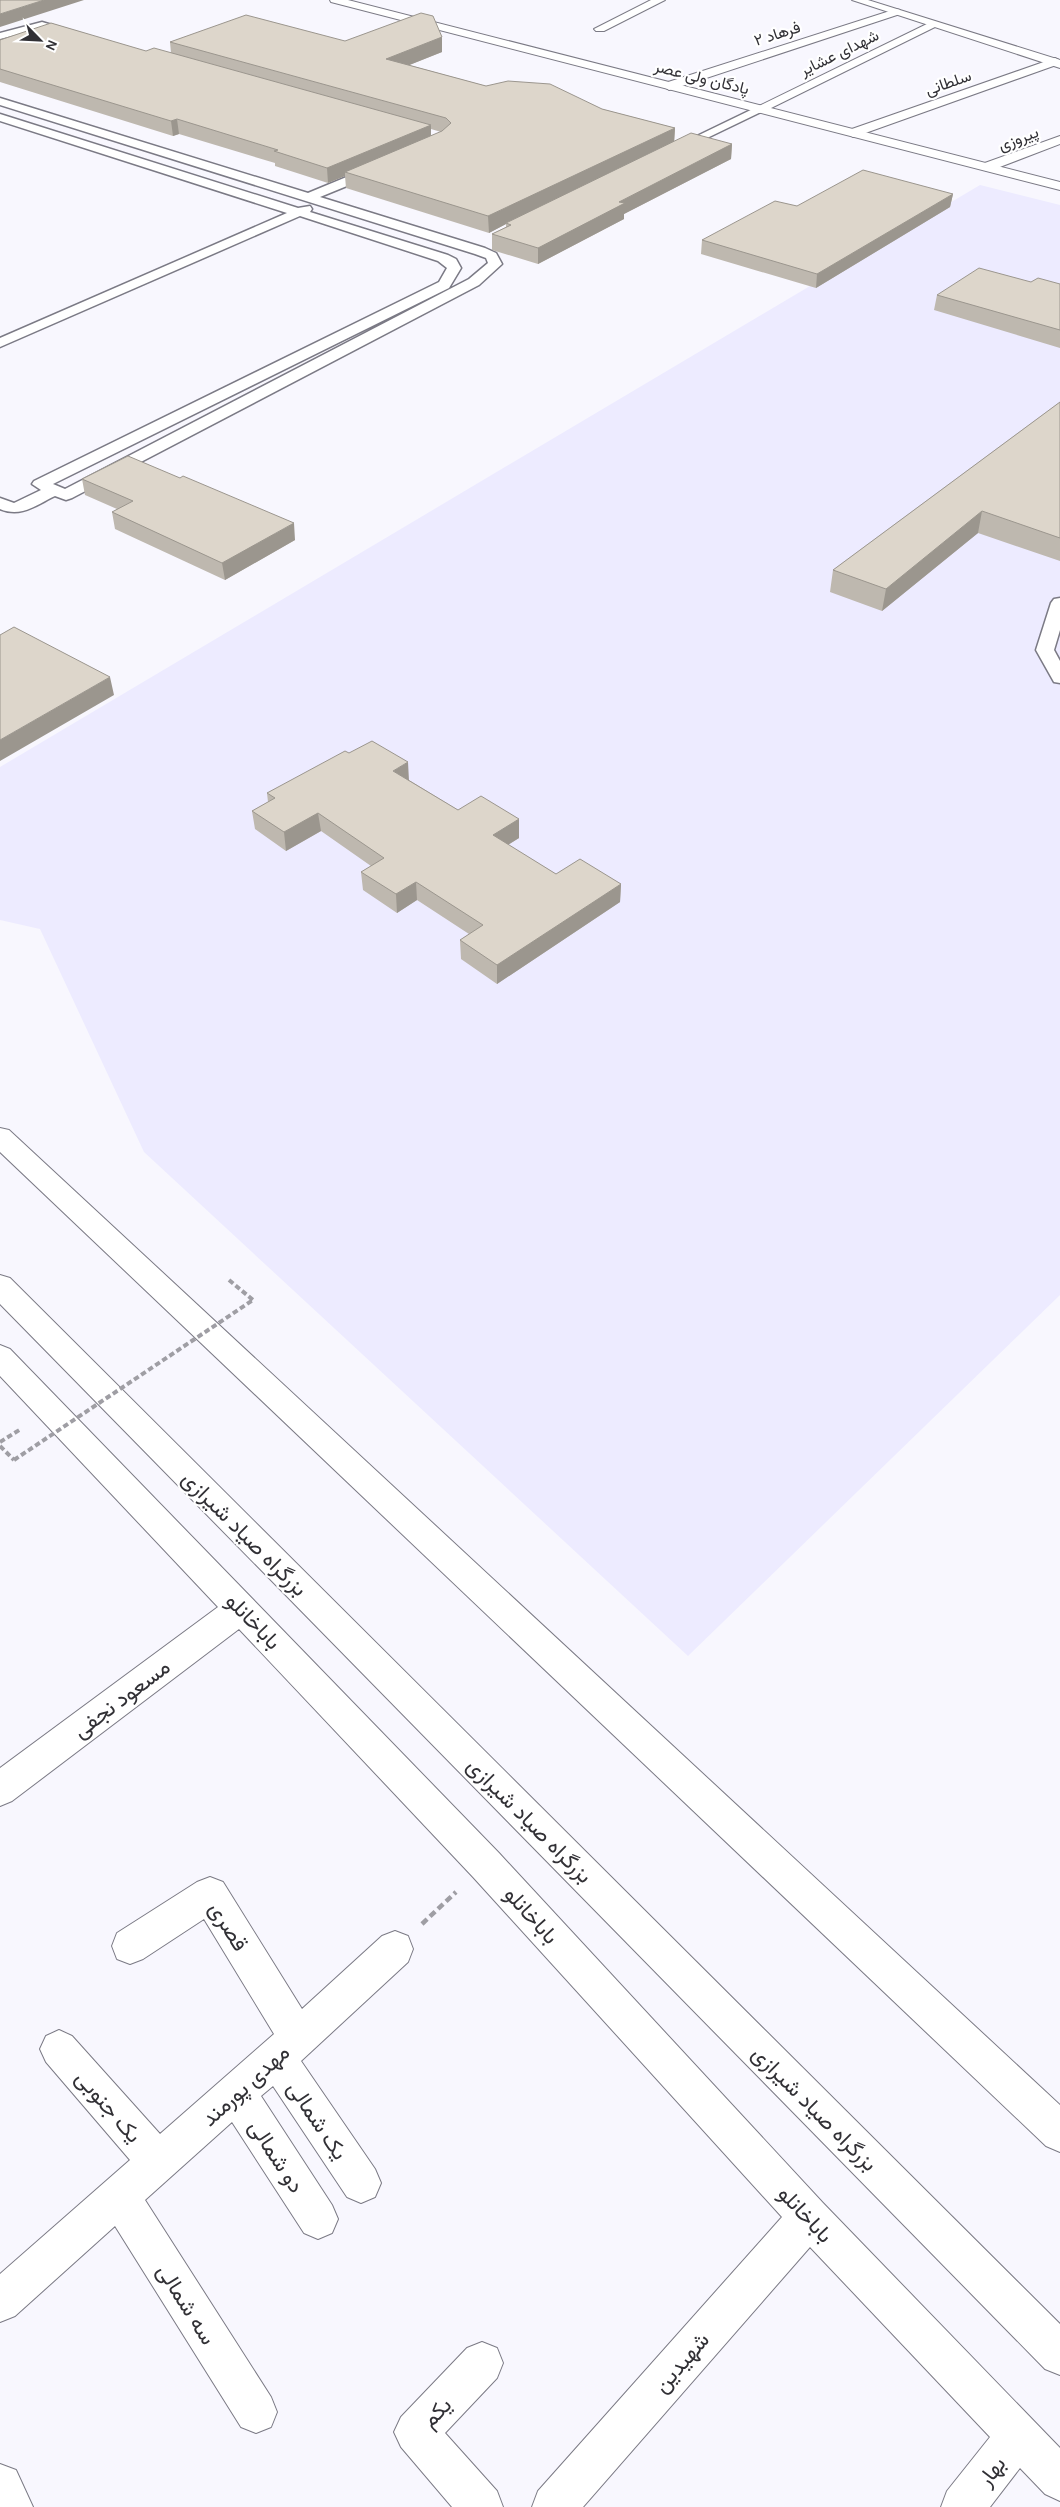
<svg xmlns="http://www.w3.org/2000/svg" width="1060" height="2507" font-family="Karla,Vazirmatn,sans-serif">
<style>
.built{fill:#edebff}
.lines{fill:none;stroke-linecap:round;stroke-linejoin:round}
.service-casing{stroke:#7b7a85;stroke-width:3}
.minor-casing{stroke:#7b7a85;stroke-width:2}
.primary-casing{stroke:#7b7a85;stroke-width:2}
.trunk-casing{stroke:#7b7a85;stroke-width:2}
.path-far1{stroke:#9f9ea4;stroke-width:4;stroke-dasharray:5.5 3;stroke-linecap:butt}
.path{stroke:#9f9ea4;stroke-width:4.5;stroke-dasharray:7 4;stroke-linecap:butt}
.service{fill:#fff;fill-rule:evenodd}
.minor{fill:#fff;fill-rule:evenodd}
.primary{fill:#fff;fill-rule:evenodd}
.trunk{fill:#fff;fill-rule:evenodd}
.path-bridge{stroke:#9f9ea4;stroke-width:4;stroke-dasharray:5.5 3;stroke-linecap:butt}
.wall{fill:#beb8af;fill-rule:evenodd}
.shaded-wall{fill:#9b968e}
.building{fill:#ddd6cb;stroke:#9b968e}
.labels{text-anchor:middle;stroke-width:4.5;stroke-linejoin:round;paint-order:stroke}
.far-street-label{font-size:16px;fill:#313035;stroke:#fff}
.near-street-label{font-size:22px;fill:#313035;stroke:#fff}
</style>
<rect width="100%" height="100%" fill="#f8f7fe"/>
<path class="built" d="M980,185L1060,205V1295L688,1656L144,1152L40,929L0,920V767Z"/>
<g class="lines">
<g class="service-casing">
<path id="service" d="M42,22L82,34L77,37L42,28L0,39V33Z
M0,98L308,193L373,166H381V172L320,197L485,248L496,253L502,264L479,285L72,498L66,500L55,496C36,505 21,518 0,509V498L14,503L41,490L32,484L34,481L439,282L447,268L438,261L300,216L0,347V338L287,213L0,121V114L298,208L310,206L312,209L310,212L448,255L456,259L461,268L449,288L53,484L65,489L469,279L488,263L486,258L475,254L0,105Z
M759,106L765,109L763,111L676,153H668L666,151Z
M1060,598V630L1054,650L1060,661V683L1054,682L1036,650L1051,603L1054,599Z"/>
</g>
<g class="minor-casing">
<path id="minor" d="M651,0H665L604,31H596L594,29Z
M896,9L900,10V14L673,89L669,90L663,86L665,83Z
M933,21L939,24L937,26L763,112L759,113L753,109Z
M1055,58L1059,60V64L857,136L853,137L847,133L849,130Z
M1060,136V144L992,170L987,171L980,167L982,164Z
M0,1345L10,1349L499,1853L823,2203L1060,2448V2501L1045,2494L1020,2468L990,2507H941L947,2491L990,2437L810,2247L583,2507H532L538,2491L782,2217L473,1877L239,1629L12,1801L0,1806V1768L218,1607L0,1376Z
M210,1877L223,1882L302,2009L382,1936L395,1931L408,1936L413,1949L408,1962L301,2061L375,2169L381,2183L375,2197L361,2203L347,2197L273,2086L261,2096L332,2205L338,2219L332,2233L318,2239L304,2233L232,2122L145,2200L271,2397L277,2412L271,2427L256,2433L241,2427L115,2226L15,2316L0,2322V2274L130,2160L46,2062L40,2049L46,2036L59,2030L72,2036L160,2134L274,2034L204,1919L143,1959L130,1964L117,1959L112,1946L117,1933L197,1882Z
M482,2342L497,2348L503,2363L497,2378L445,2433L497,2491L503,2507H452L401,2447L394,2432L401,2417L467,2348Z
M0,2464L16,2470L33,2507H0Z"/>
</g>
<g class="primary-casing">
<path id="primary" d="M330,0H348L1060,182V190L331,2Z
M852,0H868L1060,60V68Z"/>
</g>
<g class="trunk-casing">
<path id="trunk" d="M0,1128L9,1130L1060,2105V2152L1046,2146L0,1152Z
M0,1275L10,1278L1060,2324V2375L1045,2369L0,1304Z"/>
</g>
<path class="path-far1" d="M229,1280L253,1300
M0,1442L21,1429
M0,1446L14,1460"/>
<path class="path" d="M422,1924L456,1892"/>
<use href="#service" class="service"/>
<use href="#minor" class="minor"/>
<use href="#primary" class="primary"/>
<use href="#trunk" class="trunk"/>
<path class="path-bridge" d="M14,1460L253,1300"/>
</g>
<path class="wall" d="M442,37V52L409,65L486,86L602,109L675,128L674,142L732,144L731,159L624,214V219L538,264L492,250V234L506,227V224L489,233L346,188L345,176L328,183L275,166V163L179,134L173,136L0,82V40L171,53L170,42L345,41ZM431,129L441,132L431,136Z
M953,194L950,207L816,288L701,254L702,240L797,206Z
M1031,282L1060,284V348L934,310L937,295Z
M1060,402V561L978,533L882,611L830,592L833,570Z
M82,479L295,540L225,580L115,529L112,512L117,509L85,495Z
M349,753L409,780L458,810L519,819V838L508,845L556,874L621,884L620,902L497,984L461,959L460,940L469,934L417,900L397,913L363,890L361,872L371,866L321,831L286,851L255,829L252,811L268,802L267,793Z"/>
<path class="shaded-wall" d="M44,0H84L0,27V14Z
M442,37V52L387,74L386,59Z
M177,119L179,134L173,136L171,121Z
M431,125V139L345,172V176L328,183L327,168Z
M675,128L674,144L506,223V224L489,233L488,216Z
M732,144L731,159L624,214V219L538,264V248L619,202Z
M953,194L950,207L816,288L817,274Z
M982,511L978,533L882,611L886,589Z
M294,523L295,540L225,580L222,563Z
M110,677L114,695L0,761V740Z
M408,762L409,781L393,771Z
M318,813L321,831L286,851L284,832Z
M519,819V838L493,854V835Z
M416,882L417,900L397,913L396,894Z
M621,884L620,902L497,984V965Z"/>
<path class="building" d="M0,0H44L0,14Z
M421,13L433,16L442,37L386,59L486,86L508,81L550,84L602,109L675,128L488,216L345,172L442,131L451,123L446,118L170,42L246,15L345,41Z
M51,23L146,51L154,48L431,125L327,168L274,151L278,150L177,119L171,121L0,69V40Z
M691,133L732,144L619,202L625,203L538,248L492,234L511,225L506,223Z
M863,170L953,194L817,274L702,240L775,201L797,206Z
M979,268L1031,282L1038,278L1060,284V330L937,295Z
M1060,402V538L982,511L886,589L833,570Z
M128,456L180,478L183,476L294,523L222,563L112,512L133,501L82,479Z
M14,627L110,677L0,740V635Z
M372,741L408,762L393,771L458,810L481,796L519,819L493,835L556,874L580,859L621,884L497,965L460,940L483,925L416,882L396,894L361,872L384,858L318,813L284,832L252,811L275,798L267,793L345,751L349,753Z"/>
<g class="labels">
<g class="far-street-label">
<text transform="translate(777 33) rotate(-18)" y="6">فرهاد ۲</text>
<text transform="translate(839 52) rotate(-26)" y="6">شهدای عشایر</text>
<text transform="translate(702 77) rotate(14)" y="6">پادگان ولی عصر</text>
<text transform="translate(948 82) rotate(-19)" y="6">سلطانی</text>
<text transform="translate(1018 138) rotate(-21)" y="6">پیروزی</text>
</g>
<g class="near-street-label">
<text transform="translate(245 1533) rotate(45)" y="8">بزرگراه صیاد شیرازی</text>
<text transform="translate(254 1621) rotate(46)" y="8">باباخانلو</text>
<text transform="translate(121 1698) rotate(-37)" y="8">مسعود نجفی</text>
<text transform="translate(530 1820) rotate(45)" y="8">بزرگراه صیاد شیرازی</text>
<text transform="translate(532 1915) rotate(48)" y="8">باباخانلو</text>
<text transform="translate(229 1926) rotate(58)" y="8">قصری</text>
<text transform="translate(245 2085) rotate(-42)" y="8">مهدی پورمند</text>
<text transform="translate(109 2106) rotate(49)" y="8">یک جنوبی</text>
<text transform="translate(815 2108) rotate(45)" y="8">بزرگراه صیاد شیرازی</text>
<text transform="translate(318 2120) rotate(56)" y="8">یک شمالی</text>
<text transform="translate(277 2156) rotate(57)" y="8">دو شمالی</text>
<text transform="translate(806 2214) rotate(47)" y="8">باباخانلو</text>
<text transform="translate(187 2304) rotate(58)" y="8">سه شمالی</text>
<text transform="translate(681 2362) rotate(-49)" y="8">شهیدین</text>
<text transform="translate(436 2412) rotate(-46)" y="8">یکم</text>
<text transform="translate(991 2471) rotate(-53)" y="8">بهار</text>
</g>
</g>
<g transform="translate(40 40) rotate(114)" stroke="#ffffff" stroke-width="4" paint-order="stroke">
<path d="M0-4L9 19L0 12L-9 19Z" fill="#313035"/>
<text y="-8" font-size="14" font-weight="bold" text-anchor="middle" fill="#313035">N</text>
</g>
</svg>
